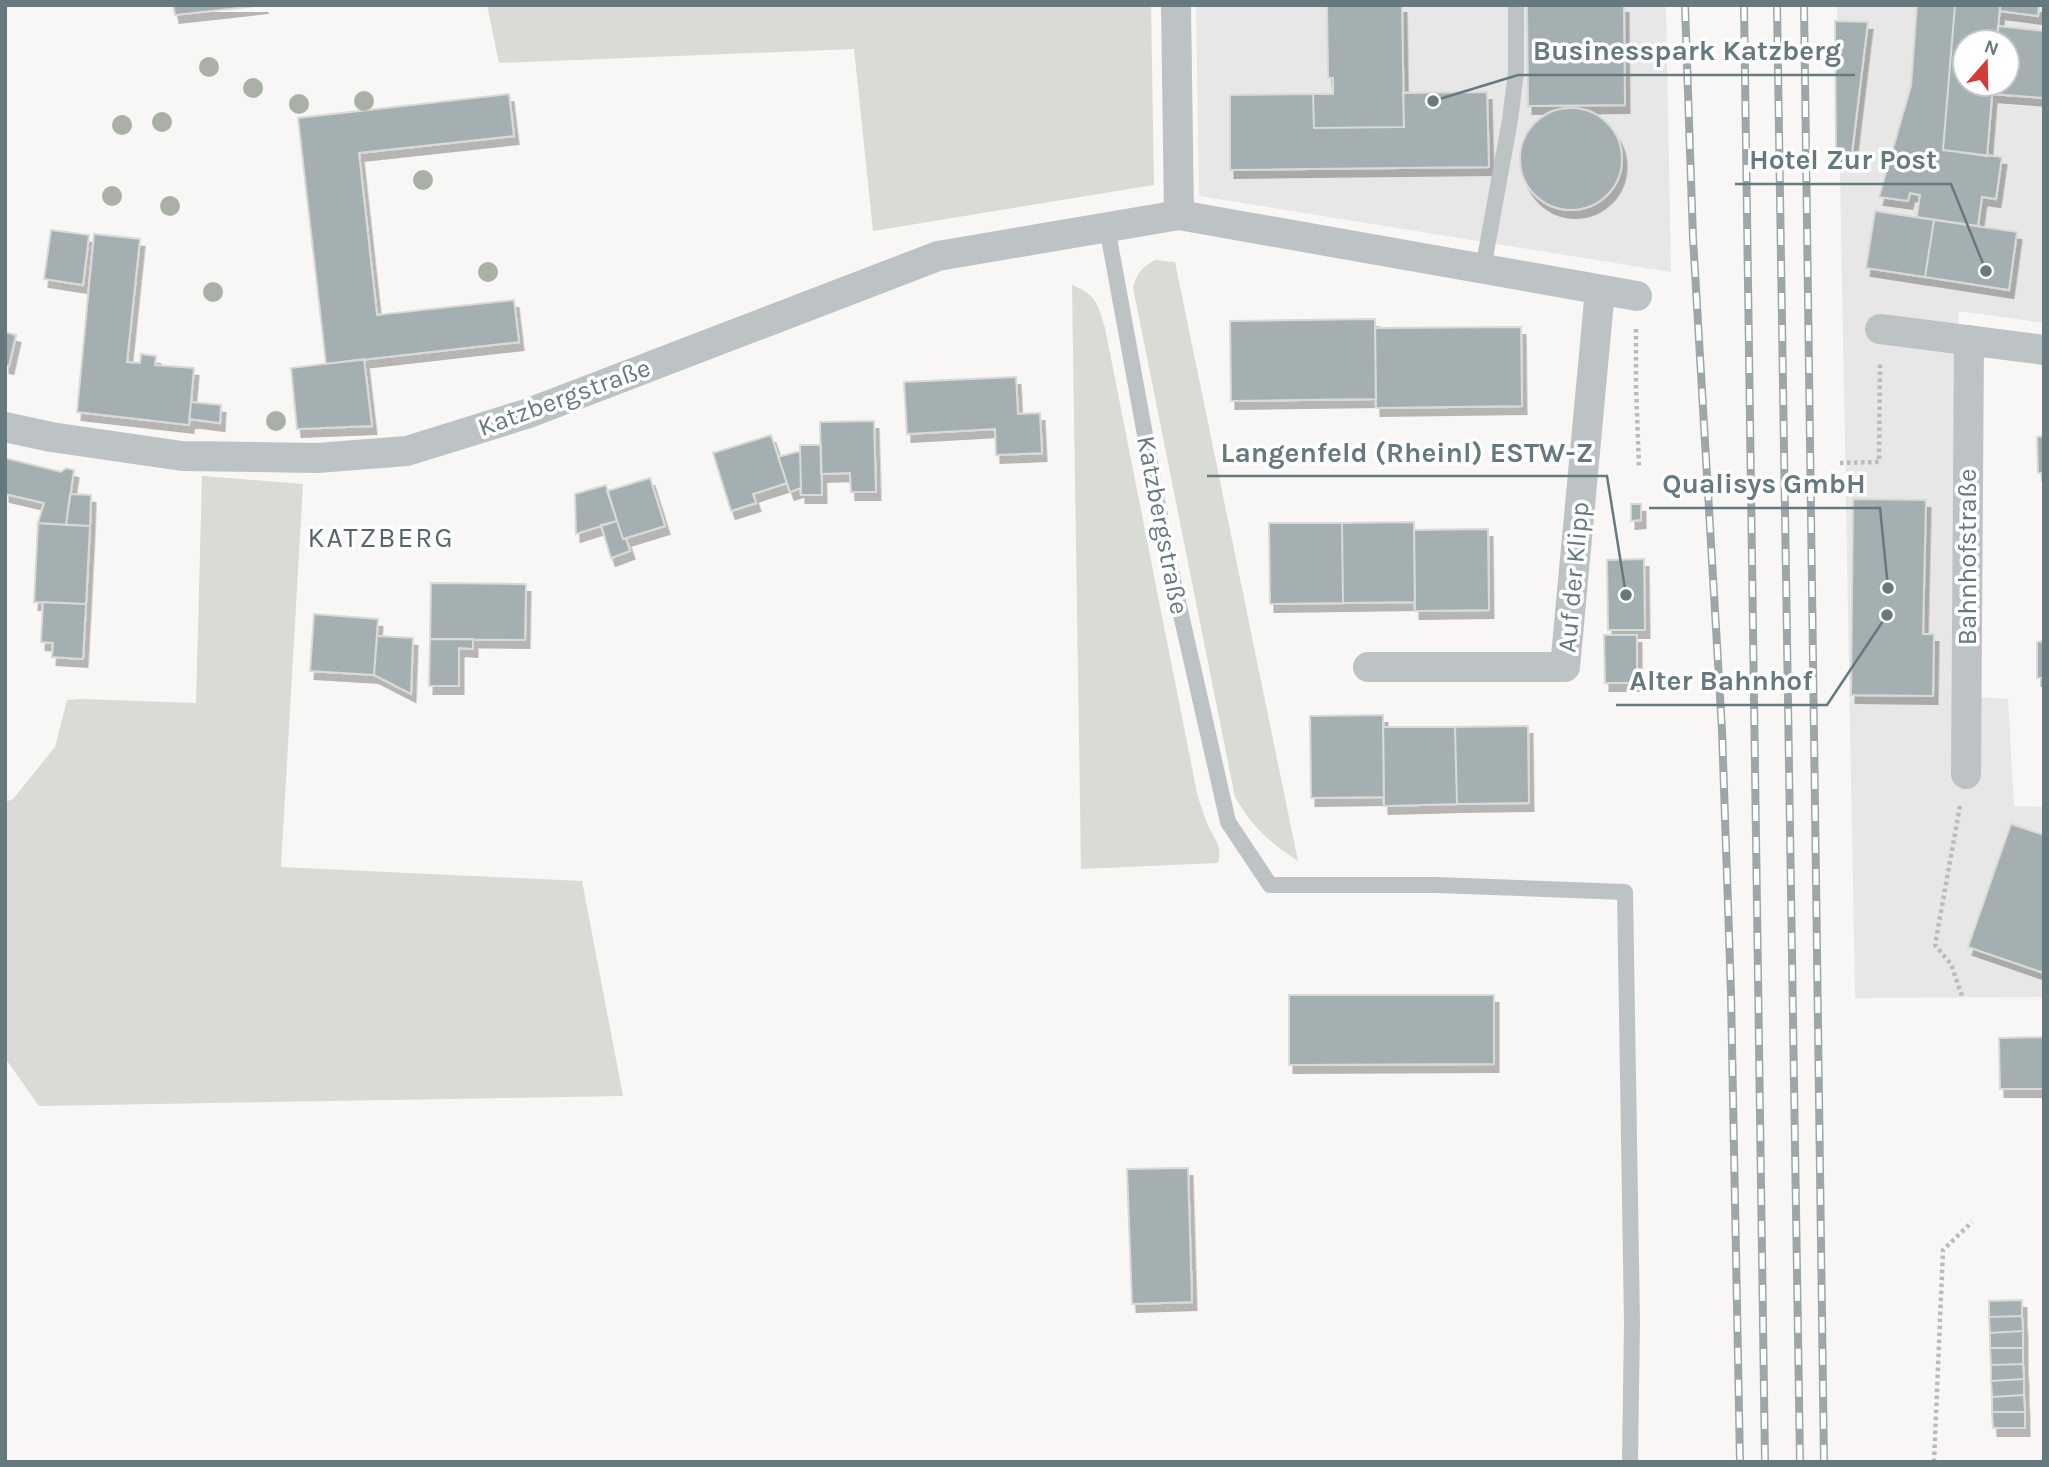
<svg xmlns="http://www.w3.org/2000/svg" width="2049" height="1467" font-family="Karla,sans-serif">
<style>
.built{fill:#e6e7e6;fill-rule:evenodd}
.green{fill:#d9dcd5}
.building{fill:#a4afb2;stroke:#d9d9d8;stroke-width:2;filter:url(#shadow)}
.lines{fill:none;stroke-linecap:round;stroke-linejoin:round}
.path{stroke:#b8bcbe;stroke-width:4.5;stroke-dasharray:3.5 3.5;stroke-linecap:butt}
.lane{stroke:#bdc3c5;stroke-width:16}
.street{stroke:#bdc3c5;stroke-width:30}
.rail-casing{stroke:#9da7aa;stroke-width:8}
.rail{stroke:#fff;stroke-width:5;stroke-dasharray:16;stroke-linecap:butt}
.tree{fill:#aab0a5}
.labels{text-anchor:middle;stroke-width:7;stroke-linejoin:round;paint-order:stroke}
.street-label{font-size:26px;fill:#65797e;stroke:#fff}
.neighbourhood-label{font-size:28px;letter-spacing:2px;fill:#57656a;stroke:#fff}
.leader{fill:none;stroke:#65797e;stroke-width:2.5}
.callout-dot{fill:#65797e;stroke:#fff;stroke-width:2.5}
.callout-label{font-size:28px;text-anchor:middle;font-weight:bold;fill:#65797e;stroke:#fff;stroke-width:7;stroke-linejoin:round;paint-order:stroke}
</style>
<defs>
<filter id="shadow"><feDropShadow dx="4.5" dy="8" stdDeviation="0" flood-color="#0004"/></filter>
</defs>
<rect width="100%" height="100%" fill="#f8f7f5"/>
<path class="built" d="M1196,5H1666L1671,272L1199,196Z
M1837,5H2044V323L1958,311L1975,697L2008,699L2014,806L2044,807V997L1855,998ZM1965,42H2007V84H1965Z"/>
<path class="green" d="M487,5H1151L1154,185L873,231L854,49L499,63Z
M1155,260L1175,262L1298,861C1268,841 1254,829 1235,797L1133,288C1136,274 1142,267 1155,260Z
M1072,285C1096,294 1098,304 1105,328L1197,793C1200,804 1204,815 1208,826C1215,839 1223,848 1218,863L1081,869Z
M202,476L303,484L281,867L582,881L623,1096L39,1106L5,1058V802L13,799L55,747L67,700L81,699L196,703Z"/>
<path class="building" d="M173,5H264L175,15Z
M1327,5H1402L1404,127L1314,128L1313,94H1333V78H1328Z
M1527,5H1624L1625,105L1528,106Z
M1917,5H1955L1943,150L2002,157L1996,199L1982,197L1978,226L1917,217L1920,195L1910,193L1908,201L1879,197L1911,86Z
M1955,5H2000L1997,42H1965V84H1993L1987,156L1943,150Z
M2000,5H2039L2038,16L2000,11Z
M1835,21L1868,22L1852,153H1836Z
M1998,26L2044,31L2043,98L1992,94L1993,84H2007V42H1997Z
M1487,92L1489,167L1230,170V95L1313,94L1314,128L1404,127L1403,93Z
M509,94L514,136L359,153L377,315L514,300L519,342L326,364L298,118Z
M1520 159a51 51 0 1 1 102 0a51 51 0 1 1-102 0Z
M1875,211L1934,220L1925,277L1866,268Z
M1934,220L2017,232L2009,290L1925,277Z
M51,230L89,235L83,285L44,279Z
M94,234L140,239L127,362L140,363L141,354L156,356L155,365L194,368L189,425L77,412Z
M1375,319L1376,399L1231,401L1230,321Z
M1521,327L1522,406L1376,408L1375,328Z
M5,332L16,335L9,366L5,365Z
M364,359L372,426L297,429L291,368Z
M1016,377L1018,414L1040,413L1042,453L996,455L995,429L907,434L904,382Z
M191,402L221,405L220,423L189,419Z
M874,421L876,492H851L850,473L821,474L820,422Z
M771,435L787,483L753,494L756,503L731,511L713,453Z
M2044,436V473H2038L2037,437Z
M800,445H821L822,495H801Z
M800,451L801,488L790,492L778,457Z
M5,458L61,472L66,468L74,470L66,525L38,523L44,503L5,494Z
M650,478L665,526L623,539L607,491Z
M606,485L617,521L576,534L575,494Z
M70,494L91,495L90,526L66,525Z
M1853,499L1926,500L1923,634H1934L1933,696L1851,695Z
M1631,504H1641V520L1631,521Z
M617,521L623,539H626L630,551L611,558L601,525Z
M1414,522L1415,602L1343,603L1342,523Z
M38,523L90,526L86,604L34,602Z
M1269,523H1342L1343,603L1270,604Z
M1488,529L1489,610L1415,611L1414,530Z
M1644,559L1645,630H1608L1607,560Z
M431,583L526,584L525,640L430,639Z
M43,602L86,604L83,659L52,657L53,643L41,642Z
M314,614L378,619L374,675L310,671Z
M1604,635H1637V683H1605Z
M377,636L413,638L411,694L374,675Z
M430,639H473V649L459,648V686H429Z
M2044,641V678H2037V642Z
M1383,715L1384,797L1311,798L1310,716Z
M1528,726L1529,803L1457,804L1455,727Z
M1383,727H1455L1457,804L1384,806Z
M2011,824L2044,835V973L1968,947Z
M1289,995H1494V1064L1289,1065Z
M2044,1037V1089H2000L1999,1038Z
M1188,1168L1192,1302L1132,1304L1127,1169Z
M2022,1300V1316L1989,1317V1301Z
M2022,1316L2023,1331L1990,1333L1989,1317Z
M2023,1331V1348H1990V1333Z
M1990,1348H2023V1364L1991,1365Z
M2023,1364L2024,1379L1991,1381V1365Z
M2024,1379V1395L1992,1397L1991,1381Z
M2024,1395L2025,1412H1992V1397Z
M1992,1412H2025V1428H1993Z"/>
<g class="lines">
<path class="path" d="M1636,329V386L1639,467
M1840,463L1879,462L1880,363
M1960,806L1935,945L1951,964L1963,999
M1934,1462L1943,1250L1972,1222"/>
<path class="lane" d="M1107,227L1165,544L1228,822L1270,885H1436L1625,892L1632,1322L1630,1462
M1483,269L1510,120L1516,72V5"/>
<path class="street" d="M1176,5L1179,215
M1880,329L2044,350
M5,427L51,437L182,456L317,458L407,451L529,413L938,256L1179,215L1637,296
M1368,667H1565L1600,290
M1966,774L1969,340"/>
<g class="rail-casing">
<path id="rail" d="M1685,5L1693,238L1722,730L1731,993L1740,1462
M1744,5L1765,1462
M1777,5L1800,1462
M1804,5L1824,1462"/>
</g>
<use href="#rail" class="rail"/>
</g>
<g class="tree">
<circle cx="209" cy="67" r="10"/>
<circle cx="253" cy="88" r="10"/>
<circle cx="364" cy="101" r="10"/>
<circle cx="299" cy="104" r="10"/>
<circle cx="162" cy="122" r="10"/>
<circle cx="122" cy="125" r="10"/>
<circle cx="423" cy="180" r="10"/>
<circle cx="112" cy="196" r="10"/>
<circle cx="170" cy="206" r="10"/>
<circle cx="488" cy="272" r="10"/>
<circle cx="213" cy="292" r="10"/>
<circle cx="276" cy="421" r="10"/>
</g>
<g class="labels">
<g class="street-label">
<text transform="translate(564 397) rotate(-20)" y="9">Katzbergstraße</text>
<text transform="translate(1163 525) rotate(79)" y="9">Katzbergstraße</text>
<text transform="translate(1967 557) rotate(-90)" y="9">Bahnhofstraße</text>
<text transform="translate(1573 577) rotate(-85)" y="9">Auf der Klipp</text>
</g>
<g class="neighbourhood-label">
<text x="381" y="547">KATZBERG</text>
</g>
</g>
<path class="leader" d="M1433 101L1518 75H1855M1986 271L1951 184H1735M1626 595L1607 476H1207M1888 588L1880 508H1649M1887 615L1827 705H1616"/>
<g class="callout-dot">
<circle cx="1433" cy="101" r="7"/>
<circle cx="1986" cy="271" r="7"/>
<circle cx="1626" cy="595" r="7"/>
<circle cx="1888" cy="588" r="7"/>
<circle cx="1887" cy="615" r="7"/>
</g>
<g class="callout-label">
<text x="1687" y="60">Businesspark Katzberg</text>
<text x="1843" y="169">Hotel Zur Post</text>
<text x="1407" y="462">Langenfeld (Rheinl) ESTW-Z</text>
<text x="1764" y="493">Qualisys GmbH</text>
<text x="1721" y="690">Alter Bahnhof</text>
</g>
<rect width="2049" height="1467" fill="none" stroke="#65797e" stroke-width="14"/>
<g transform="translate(1986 63) rotate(20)"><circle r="33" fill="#ffffff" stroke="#c1c9cb" stroke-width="2"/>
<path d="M0-5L12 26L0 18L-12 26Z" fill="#d53b38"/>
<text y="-10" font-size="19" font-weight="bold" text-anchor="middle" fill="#65797e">N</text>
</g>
</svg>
